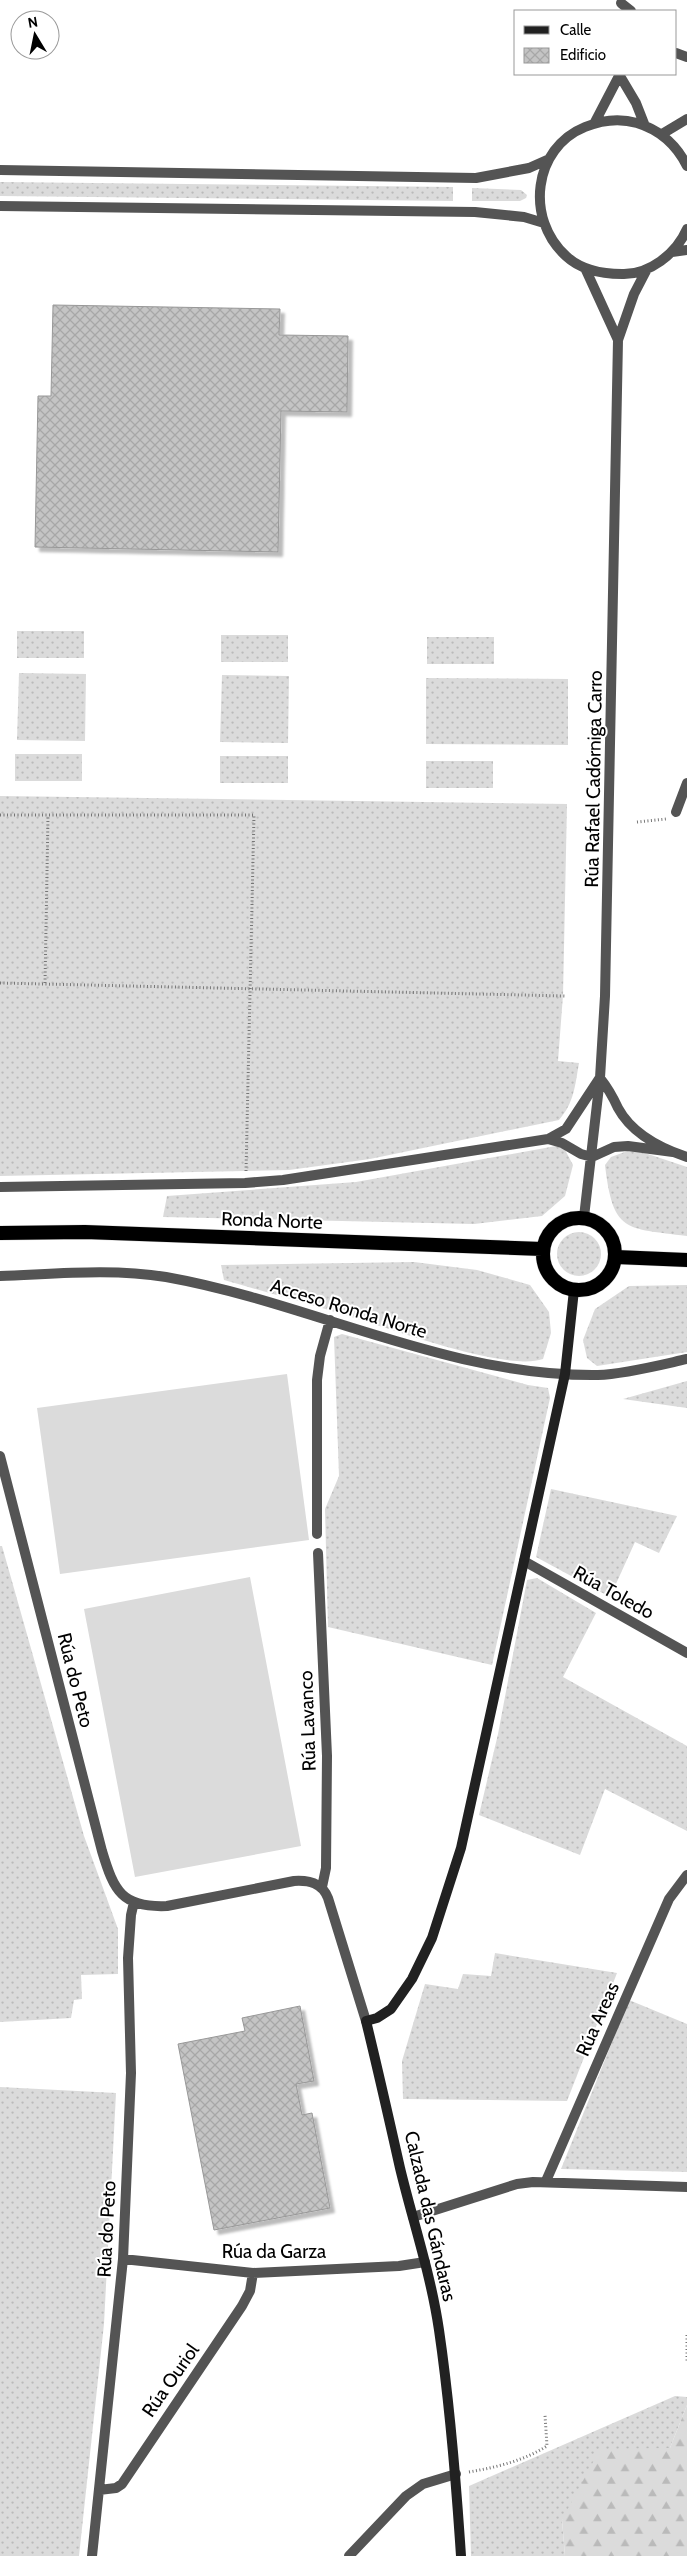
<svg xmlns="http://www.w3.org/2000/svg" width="687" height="2556" font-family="Cabin,sans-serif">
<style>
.grass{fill:url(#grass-dots)}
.forest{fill:url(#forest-firs)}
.pitch{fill:#dbdbdb}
.building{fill:url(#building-cross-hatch);stroke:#989898;filter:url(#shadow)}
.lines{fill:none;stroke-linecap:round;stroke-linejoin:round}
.trunk-casing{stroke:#dbdbdb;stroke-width:15}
.path{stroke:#767676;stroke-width:3;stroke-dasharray:1 2.5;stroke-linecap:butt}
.minor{stroke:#545454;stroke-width:10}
.secondary{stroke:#212121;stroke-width:10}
.trunk{stroke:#000;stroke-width:14}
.labels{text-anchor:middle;stroke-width:4;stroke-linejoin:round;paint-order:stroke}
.street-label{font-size:19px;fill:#000;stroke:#fff}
</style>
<defs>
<pattern id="grass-dots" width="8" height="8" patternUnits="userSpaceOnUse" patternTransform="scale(1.25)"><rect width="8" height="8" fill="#dbdbdb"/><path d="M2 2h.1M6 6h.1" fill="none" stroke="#bababa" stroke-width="1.8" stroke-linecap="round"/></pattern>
<pattern id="forest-firs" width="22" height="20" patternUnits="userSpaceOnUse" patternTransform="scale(1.25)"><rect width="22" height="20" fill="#dbdbdb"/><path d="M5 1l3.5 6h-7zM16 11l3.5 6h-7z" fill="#bababa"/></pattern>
<pattern id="building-cross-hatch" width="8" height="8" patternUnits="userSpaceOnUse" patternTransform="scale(1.25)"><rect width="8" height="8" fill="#c4c4c4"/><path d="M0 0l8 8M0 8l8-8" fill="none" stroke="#a7a7a7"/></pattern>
<filter id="shadow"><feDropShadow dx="4.5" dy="4.5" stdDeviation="1" flood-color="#0004"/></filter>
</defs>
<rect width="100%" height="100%" fill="#fff"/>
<path class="grass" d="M0,182L453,187V201L0,196Z
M472,188L521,190L527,195L526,198L520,201H472Z
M17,631H84V658H17Z
M221,635H288V662H221Z
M427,637H494V664H427Z
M19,673L86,674L85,741L17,740Z
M222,675L289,676L288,743L220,742Z
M426,678L568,679V745L426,744Z
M15,754H82V781H15Z
M220,756H288V783H220Z
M426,761H493V788H426Z
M0,796L567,804L563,995L558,1061L579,1063C575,1086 574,1103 559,1120L370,1159L289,1170L0,1176Z
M556,1146L564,1148L573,1165L565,1196L542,1216L474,1224L163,1217L167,1196L356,1182Z
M633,1149L687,1167V1236C625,1228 613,1233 605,1165L611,1157Z
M557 1254a22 22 0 1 1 44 0a22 22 0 1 1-44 0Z
M414,1262L477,1270L530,1285L549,1312L551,1333L543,1359C505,1372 390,1328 348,1316C307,1303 265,1292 224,1280L221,1265Z
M687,1285V1352L597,1366L587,1358L583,1340L595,1309L629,1286Z
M342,1334L528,1385L548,1388L550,1398L492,1665L328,1627L325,1509L339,1476L334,1337Z
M687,1381V1408L623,1399Z
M551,1489L677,1516L659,1553L635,1542L610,1597L536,1557Z
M0,1546H2L84,1836L118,1929V1974L81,1975L82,1999L74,2000L71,2018L0,2022Z
M537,1578L596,1613L563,1677L687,1746V1831L605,1789L580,1855L479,1815L498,1734L527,1580Z
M495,1953L617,1973L567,2101L403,2099L402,2061L425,1984L458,1989L463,1974L491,1976Z
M629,2000L687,2024V2172L561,2169Z
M0,2087L116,2093L104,2324L79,2556H0Z
M675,2396L687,2397V2405L670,2448L562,2520L565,2556H471L469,2486Z"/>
<path class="forest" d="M687,2405V2556H565L562,2520L600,2449L670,2448Z"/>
<path class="pitch" d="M287,1374L309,1540L60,1574L37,1408Z
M250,1577L301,1846L135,1877L84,1609Z"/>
<path class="building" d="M53,305L280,309L279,335L348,336L347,412L281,411L278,552L35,547L38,396H51Z
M300,2006L314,2081L296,2084L302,2115L312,2113L330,2208L214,2230L178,2044L245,2031L242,2018Z"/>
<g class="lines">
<g class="trunk-casing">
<path id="trunk" d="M543 1254a36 36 0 1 1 72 0a36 36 0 1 1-72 0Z
M0,1233L85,1232L542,1249
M616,1257L687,1260"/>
</g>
<path class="path" d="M0,815H254L246,1171
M637,822L666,819
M0,983L565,996
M45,983L48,816
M687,2335V2362
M469,2472C497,2467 523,2461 547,2446L545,2415"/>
<path class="minor" d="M621,3L631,11
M676,53L687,57
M620,76L636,103L645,126
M595,122L620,74
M662,134L687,119
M687,166C676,144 660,130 637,123C620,118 602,120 585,127C533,148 525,219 566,256C581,270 602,274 622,274C649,275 676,254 687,229
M0,170L476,178L529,168L547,160
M0,206L475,212L524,217L544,223
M672,252L687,250
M585,268L618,340
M676,812L687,783
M600,1078C608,1088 613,1097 618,1108C632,1134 660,1148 687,1157
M548,1139L562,1143L581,1154L592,1157L614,1147L628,1146L673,1152
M0,1187L245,1183L283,1180L548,1139L566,1129L599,1079
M584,1217L600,1078L605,996L618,340L634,294L647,269
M0,1276C55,1274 111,1268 166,1277C312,1303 447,1377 598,1375C625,1374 660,1365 687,1359
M0,1456L102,1851C114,1891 122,1908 167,1906L294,1881C309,1880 322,1883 328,1898L366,2021
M317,1534V1380L320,1356L330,1320
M318,1553L327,1756L326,1868L322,1887
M524,1561L687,1653
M546,2181L669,1899L687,1875
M413,2217L517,2184L533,2182L687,2187
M123,2259L253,2273L399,2266L425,2262
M99,2490L116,2488L122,2484L242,2306L250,2291L253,2273
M92,2556L123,2259L131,2073L128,1958L131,1915L134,1902
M349,2556L406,2496L423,2484L456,2474"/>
<path class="secondary" d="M461,2556C456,2480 450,2405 439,2330C431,2275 413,2222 400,2168C389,2119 378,2070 366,2021L377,2018L391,2009L412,1979L432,1938L461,1848L565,1374L574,1290"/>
<use href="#trunk" class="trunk"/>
</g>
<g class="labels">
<g class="street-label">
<text transform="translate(593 779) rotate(-89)" y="7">Rúa Rafael Cadórniga Carro</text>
<text transform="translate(272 1220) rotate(2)" y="7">Ronda Norte</text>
<text transform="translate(349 1308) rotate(17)" y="7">Acceso Ronda Norte</text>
<text transform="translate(614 1592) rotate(29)" y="7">Rúa Toledo</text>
<text transform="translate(76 1680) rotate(76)" y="7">Rúa do Peto</text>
<text transform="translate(307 1721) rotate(-92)" y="7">Rúa Lavanco</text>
<text transform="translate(597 2019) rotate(-66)" y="7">Rúa Areas</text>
<text transform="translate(431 2216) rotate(77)" y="7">Calzada das Gándaras</text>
<text transform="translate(106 2229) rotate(-87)" y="7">Rúa do Peto</text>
<text x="274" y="2258">Rúa da Garza</text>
<text transform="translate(170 2380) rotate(-55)" y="7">Rúa Ouriol</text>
</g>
</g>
<rect x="514" y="10" width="162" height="65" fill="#ffffff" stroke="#999999"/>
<rect x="524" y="26" width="25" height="8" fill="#212121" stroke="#999999"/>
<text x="560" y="35" font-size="15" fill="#000000">Calle</text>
<rect x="524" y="48" width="25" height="15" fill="url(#building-cross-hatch)" stroke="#999999"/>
<text x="560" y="60" font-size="15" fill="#000000">Edificio</text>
<g transform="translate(35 35) rotate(350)"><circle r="24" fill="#ffffff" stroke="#999999"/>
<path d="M0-4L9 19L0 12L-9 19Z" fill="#000000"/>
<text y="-8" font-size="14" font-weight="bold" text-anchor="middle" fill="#000000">N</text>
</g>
</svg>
